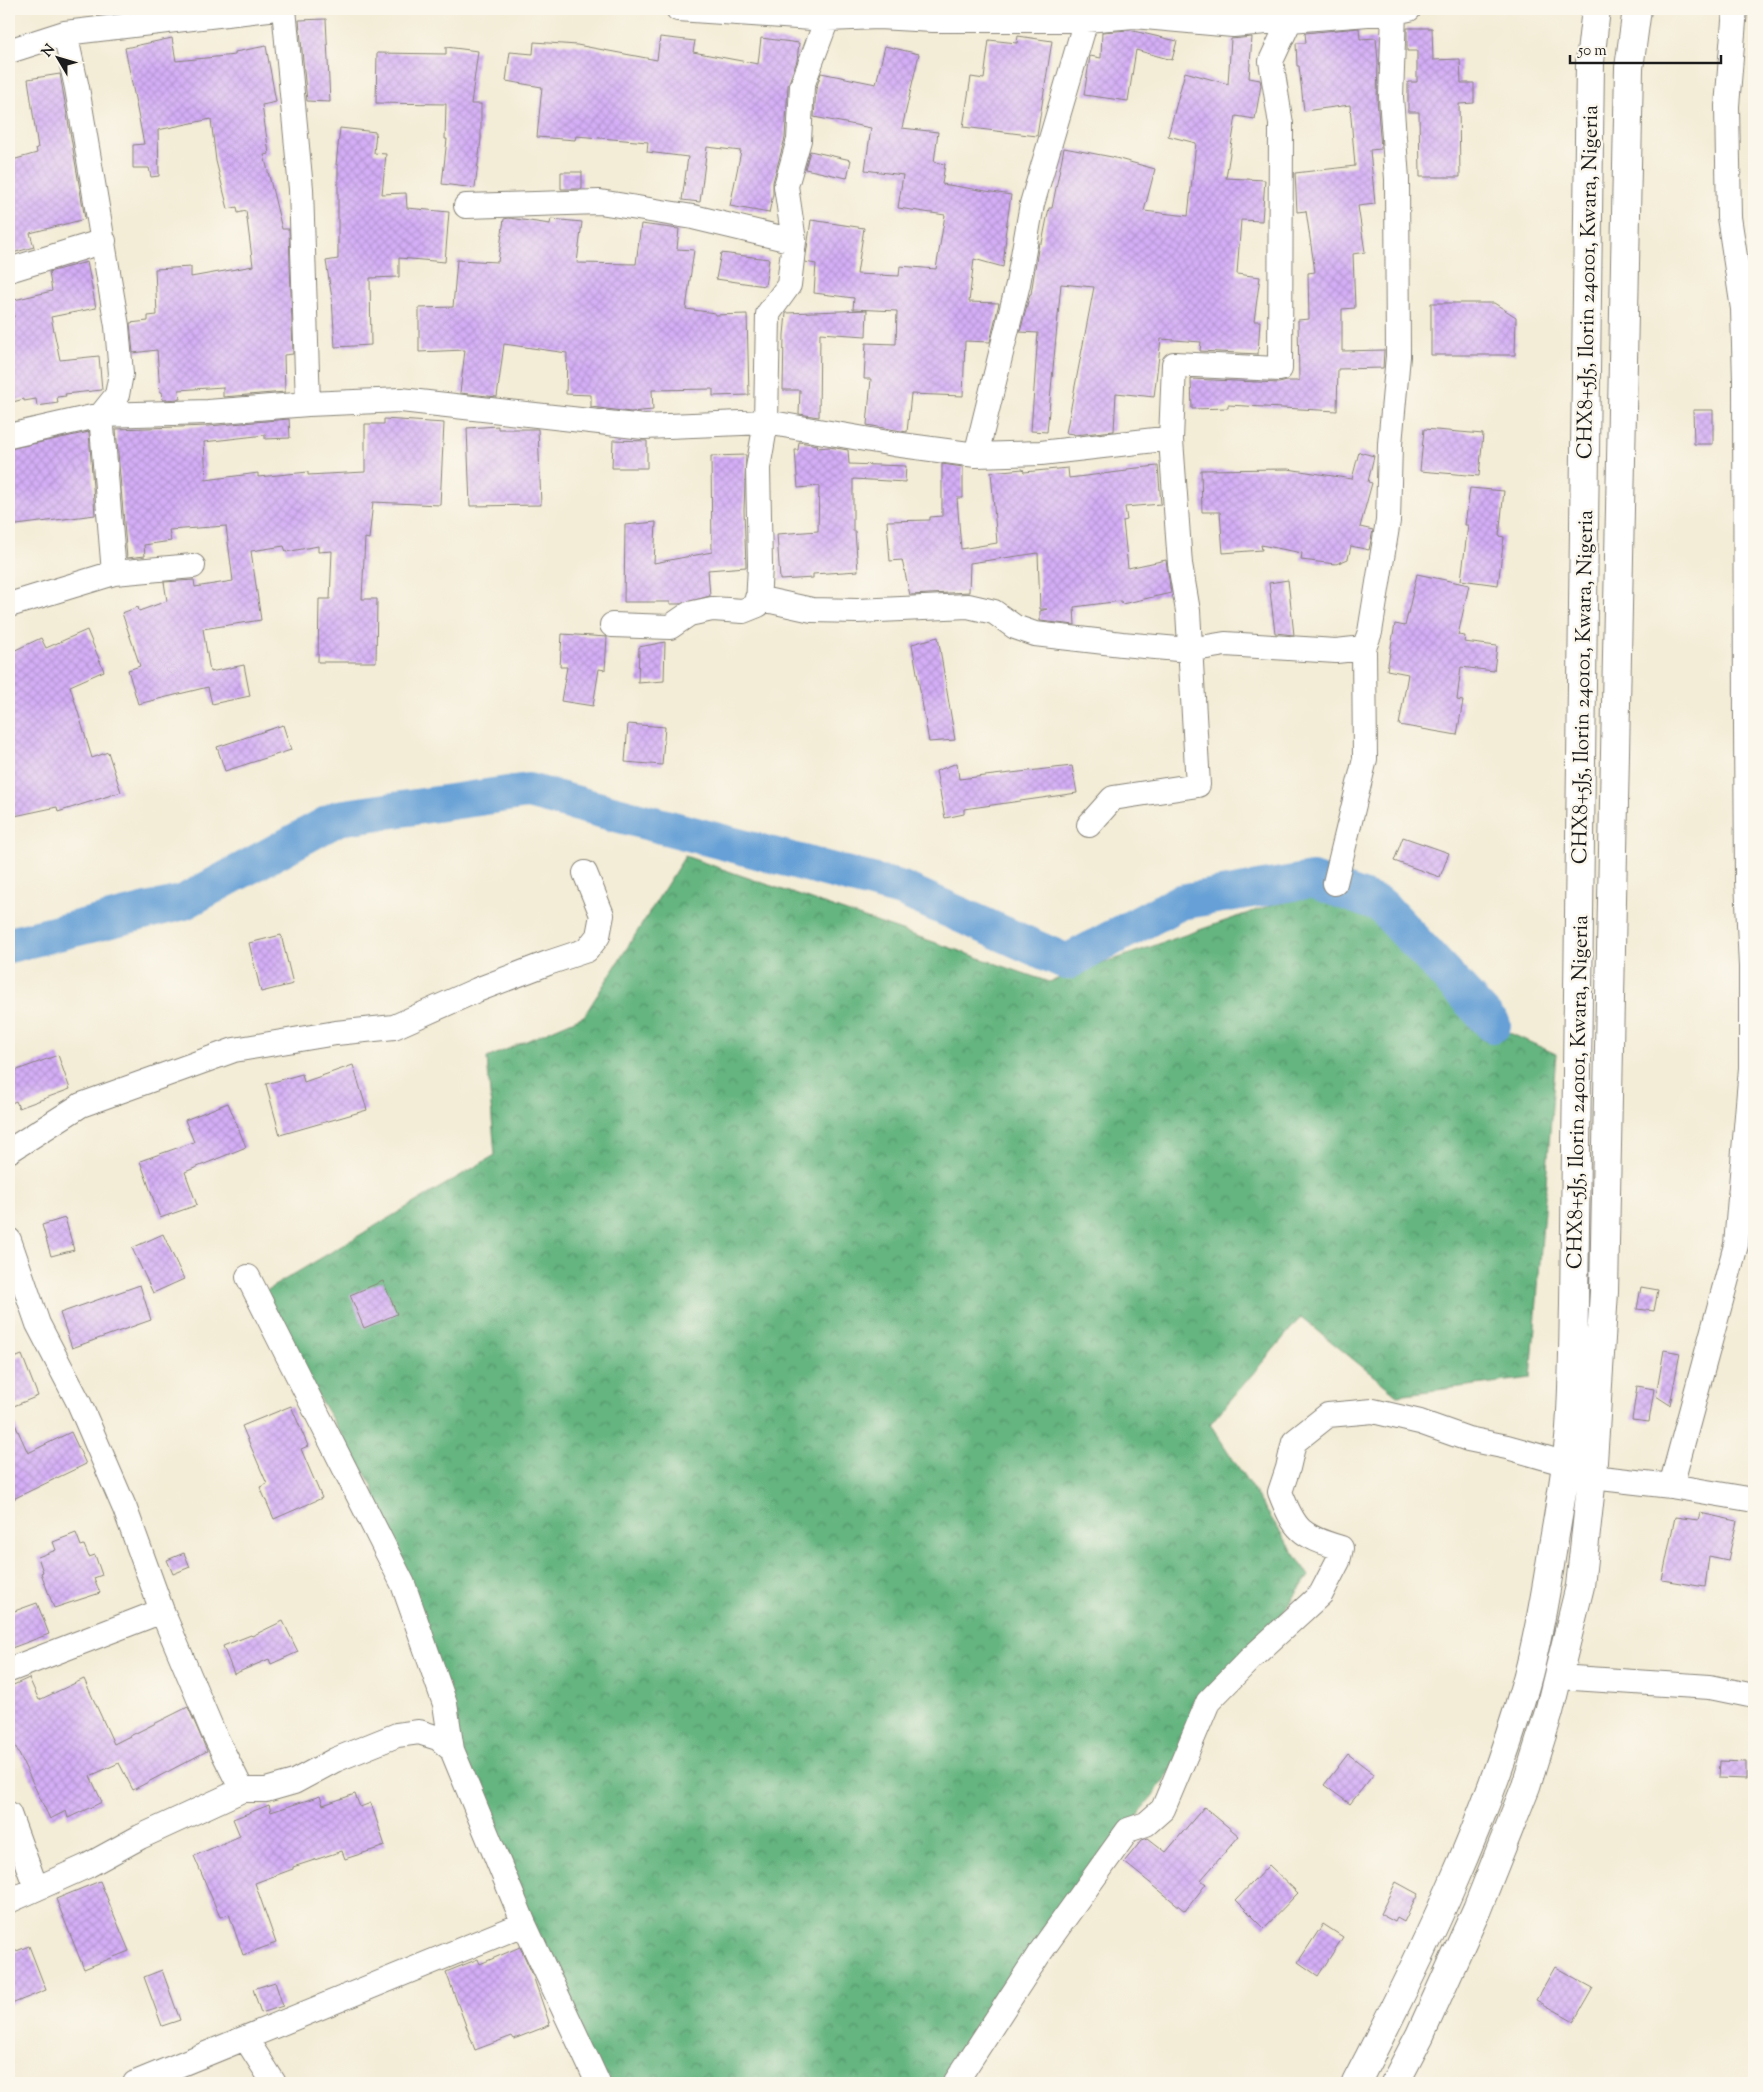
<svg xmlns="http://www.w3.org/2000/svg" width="1763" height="2092" font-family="'Sorts Mill Goudy',serif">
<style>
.forest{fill:url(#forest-crowns);stroke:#40684e}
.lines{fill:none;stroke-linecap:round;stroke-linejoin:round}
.river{stroke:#66a0d6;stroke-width:36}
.building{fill:url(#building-cross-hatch)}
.minor-casing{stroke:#888479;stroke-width:26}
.primary-casing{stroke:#888479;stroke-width:30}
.minor{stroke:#fff;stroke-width:24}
.primary{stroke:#fff;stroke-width:28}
.labels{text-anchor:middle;stroke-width:5;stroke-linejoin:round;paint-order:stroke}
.street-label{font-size:21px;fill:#1c1c1c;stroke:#fbf7ec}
</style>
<defs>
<pattern id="forest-crowns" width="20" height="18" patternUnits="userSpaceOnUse" patternTransform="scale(1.25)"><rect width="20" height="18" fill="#65b580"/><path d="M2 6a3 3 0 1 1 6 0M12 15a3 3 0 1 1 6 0" fill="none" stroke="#529268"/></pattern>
<pattern id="building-cross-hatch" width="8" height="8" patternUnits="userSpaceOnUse" patternTransform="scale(1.25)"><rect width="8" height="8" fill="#d4aef6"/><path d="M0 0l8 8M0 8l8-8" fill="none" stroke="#b595d2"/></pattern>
</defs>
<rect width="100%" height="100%" fill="#fbf7ec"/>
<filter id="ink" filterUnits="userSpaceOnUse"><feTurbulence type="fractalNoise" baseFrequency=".02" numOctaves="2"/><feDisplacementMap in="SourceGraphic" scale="10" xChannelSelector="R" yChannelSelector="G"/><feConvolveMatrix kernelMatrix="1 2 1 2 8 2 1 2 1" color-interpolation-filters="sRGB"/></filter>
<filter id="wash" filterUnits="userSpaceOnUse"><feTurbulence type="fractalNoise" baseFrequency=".0096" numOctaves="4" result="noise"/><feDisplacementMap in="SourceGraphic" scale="20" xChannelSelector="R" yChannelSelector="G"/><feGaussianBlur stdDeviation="1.12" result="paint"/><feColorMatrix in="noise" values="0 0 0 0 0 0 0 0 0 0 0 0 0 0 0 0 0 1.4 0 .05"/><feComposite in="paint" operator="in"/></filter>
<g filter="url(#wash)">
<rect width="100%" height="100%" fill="#f3ecd6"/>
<path class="forest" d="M685,856L1049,982L1335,883L1492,1025L1556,1054L1531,1378L1397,1395L1301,1317L1210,1424L1309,1576L948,2083H598L452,1750L372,1485L257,1296L495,1155L487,1058L584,1016Z"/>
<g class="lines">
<path class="river" d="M9,945L184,902L338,818L528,791L902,889L1067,962L1180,902L1312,880L1381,905L1493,1025"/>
</g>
<g id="blocks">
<path class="building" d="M326,19L330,102L307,101L299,20Z
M1359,28L1360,39L1376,38L1378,61L1377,98L1381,149L1370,150L1375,204L1358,206L1365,252L1353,254L1355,308L1342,309V351L1384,350L1383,368L1338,369L1337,411L1228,405V408L1192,409L1191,379L1279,383L1287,381H1299L1298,320L1309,319L1308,273L1315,272L1306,211L1297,212L1295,173L1355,166L1350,105L1304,111L1299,66H1297L1296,43H1306L1305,33Z
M1407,28H1432L1433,60L1460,59L1461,83H1474V103L1459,104L1460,177H1420L1419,112H1408V82H1417V51H1407Z
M1129,30L1177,41L1172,60L1136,50L1128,101L1084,95L1090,56L1101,58L1102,32Z
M1018,36L1052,41L1037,136L963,127L971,77L984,79L989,40L1017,43Z
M660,37L695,41L693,52L758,64L761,38L799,43L797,61L788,85L785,138L773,182V194L769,213L730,206L741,151L707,147L700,202L682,200L688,157L647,152L648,142L576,136L575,140L537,137L542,87L506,81L510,52L533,54L534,42L577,45L657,60Z
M1252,37L1249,78L1260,80L1261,85L1255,119L1236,116L1226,178L1265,180L1262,221L1241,220L1237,274L1260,277L1254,321H1260L1258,354L1200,351L1201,342L1161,339L1154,397L1116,393L1114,431L1074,435V434L1066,433L1094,287L1061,284L1047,432L1031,431L1038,333L1020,332L1030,294H1031L1039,243H1042L1049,208H1052L1064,148L1112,157L1155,169L1144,211L1188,216L1196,143L1168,136L1185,72L1228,84L1231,39Z
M172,38L176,61L235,55V52L266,46L276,102L262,105L269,154L264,155L282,229H289L293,354L284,355L285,392L223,397V387L179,390L180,399L163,400L162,392H160L157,350L133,353L130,323L148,321V316L157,315L155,269L191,267V277L253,266L246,211L238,213L237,207L228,209L216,161L211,119L158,130L159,176L151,177L149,168H133V145L144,144L125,48Z
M885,46L919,54L902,128L938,132L934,162L945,164L942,184L1011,195L1005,236H1006L1003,267L974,259L969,302L999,303L990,342L965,341L963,396L911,394L907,432L867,425L871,379H864L866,343L896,344L897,311L853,309L854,298L814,293L816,264L805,262L811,220L864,228L857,274L899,276L900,266L936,269L945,215L898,208L903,175L865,170L871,128L814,117L816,89L821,73L876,84Z
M446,47L478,51L471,104H481V139L475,188L442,184L447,139H445L446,104L376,103L377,53L446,54Z
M60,74L85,219L30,233L34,247L9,254V161L37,153L36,148H38L28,79Z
M340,128L376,132L374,153L386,154L382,194L406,193L407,208L449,212L445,262L399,258V277L370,278L371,345L335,347L332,298L326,261L338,259V165H336Z
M810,151L851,160L847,178L805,169Z
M561,172H582V189H561Z
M509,218L550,224L551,219L582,222L577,263L636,264L641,224L679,229L677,249L694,250L686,309L715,313V315L747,314L749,395L713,396V389L652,390L653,410L630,412L591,407V395L566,394L567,353L504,344L497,397L460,393L465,350L419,352V308L453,307L457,260L498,262L504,219Z
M721,253L769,259L765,286L716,279Z
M87,262L96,308L51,317L60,360L99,356L102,390L65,394L66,396L57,397L58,403L37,406L36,399L24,401V399L9,403V318L14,317L10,301L52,291L49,272Z
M1431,303H1494L1516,317L1515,355H1431Z
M867,310L866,336L820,333L819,417L799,414L800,390H783L784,335L786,313Z
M1693,410H1713V444H1694Z
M289,419L290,438L265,439V435L204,442L206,480L258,473V477L308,472V475L365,472V424H384V419L444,423L440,505L373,502L369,539L365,538L362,599H377L376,662H318L319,599H330L332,551L318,552V546L286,552L284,546L251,551L261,620L203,629L210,672L244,665L250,696L212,704L208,687L138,704L128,670L140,666L122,613L138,607L139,611L167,601L164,582L194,580L195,587L233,581L226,526L169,530L171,541L144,545L145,556L127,558L116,429L209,426Z
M498,426V429H538L541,505L470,506L467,428Z
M1424,429L1483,434L1479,476L1420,471Z
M89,432L95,515L9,526V509H13L9,449Z
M613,440L647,441V468H612Z
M799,442L818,445L817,448L829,447L848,450L849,464L906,466L905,482L853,479V531H855L858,571L813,574V578L780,580L777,534L818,531L819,486L798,488L795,450H798Z
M1359,452L1374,456L1368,482L1372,483L1360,527L1373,530L1369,550L1351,546L1348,559L1336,564L1301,560L1302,553L1261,545L1262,550L1223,553L1220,512H1202L1201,470L1288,469L1352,479Z
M746,455L744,510L746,567L708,570L710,596L680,604H670V602H624L625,525L656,522L654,563L712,552L711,456Z
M942,464L963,467V498H957L961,549L997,543L991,472L1023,469L1024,472L1068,468L1069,478L1127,471V469L1158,466L1161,504L1125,507L1127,520L1123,521L1128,568L1166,560L1171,593L1122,604L1121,601L1074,607L1075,625L1040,621V611L1047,609H1040L1038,553L970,563L969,592L910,595L902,560L890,561L887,521L930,520V517L942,516Z
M1470,488L1504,491L1499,536L1504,537L1498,585L1461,580L1468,525H1465Z
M1417,574L1469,585L1458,635L1465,636L1464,642L1497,646L1494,671L1461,667L1457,700L1463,701L1457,735L1399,725L1408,674L1387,670L1395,624L1405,626Z
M1288,580L1294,635L1275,633L1269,583Z
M87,630L104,671L70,686L92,758L108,752L121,792L58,812L57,807L10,817L9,808V653L41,638L46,648Z
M562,634L607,637L605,670L599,669L593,706L561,701L567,667H560Z
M938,637L955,740L929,742L912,644Z
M665,642L664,681L638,683L639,647Z
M628,724L665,727L662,765L625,762Z
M283,725L291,750L225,771L217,747Z
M957,763L959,779L1072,766L1077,793L964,809V814L945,818L936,771Z
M1403,837L1449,853L1440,877L1394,861Z
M281,935L293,984L261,992L249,943Z
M58,1055L70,1089L19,1108L16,1101L9,1104V1073Z
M353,1065L367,1110L280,1135L266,1084L302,1074L304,1082Z
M228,1103L246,1147L185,1172L197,1205L160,1218L140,1161L194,1142L185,1120Z
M65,1218L74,1250L51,1256L42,1225Z
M163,1234L184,1279L153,1293L132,1248Z
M383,1281L397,1314L364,1328L350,1295Z
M140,1285L151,1320L72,1348L60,1313Z
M1641,1287L1658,1290L1654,1311L1637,1309Z
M1664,1350L1680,1353L1670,1405L1656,1396Z
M22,1355L38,1396L9,1408V1360Z
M1637,1386L1654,1389L1649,1422L1632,1420Z
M291,1406L308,1446L301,1449L322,1498L274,1519L260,1487L267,1484L242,1426Z
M9,1411L28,1453L71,1432L86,1464L9,1501Z
M1700,1513L1737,1521L1728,1560L1709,1556L1705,1587L1662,1580L1675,1517L1698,1520Z
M76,1533L81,1546L84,1545L89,1557L95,1555L102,1575L94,1578L100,1593L54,1608L41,1573L43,1572L38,1557L56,1550L53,1542Z
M184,1553L190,1567L173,1574L167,1560Z
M37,1603L49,1634L9,1649V1613Z
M283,1621L298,1652L271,1664L269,1659L234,1674L223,1646L251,1635L252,1636Z
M29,1678L39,1700L84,1679L114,1744L188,1707L207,1751L133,1790L119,1763L90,1776L102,1802L68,1818L66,1811L50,1819L9,1733V1687Z
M1348,1754L1374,1774L1350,1804L1324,1785Z
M1720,1761L1746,1762V1779L1719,1778Z
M355,1794L360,1807L371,1803L385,1846L345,1859L342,1851L293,1867V1869L255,1883L276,1943L243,1955L229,1914L220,1917L194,1856L240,1836L233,1819L269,1805L271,1812L320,1796L323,1805Z
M1204,1807L1239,1836L1201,1880L1206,1884L1185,1911L1124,1862L1142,1840L1148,1838L1166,1852Z
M1269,1865L1298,1893L1264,1928L1236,1900Z
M100,1881L129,1951L84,1969L56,1899Z
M1396,1882L1418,1894L1404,1922L1397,1918L1395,1922L1380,1914Z
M1323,1924L1343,1937L1318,1976L1298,1962Z
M29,1946L46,1990L9,2005V1954Z
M520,1947L532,1973L550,2025L514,2039L512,2036L475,2050L446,1972L478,1959L480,1964Z
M1555,1967L1593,1988L1574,2021L1536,2000Z
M162,1970L180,2020L162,2026L144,1977Z
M275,1982L283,2006L261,2013L253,1989Z"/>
</g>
</g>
<g filter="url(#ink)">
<use href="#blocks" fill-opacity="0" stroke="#888479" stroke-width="1"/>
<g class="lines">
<g class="minor-casing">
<path id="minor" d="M284,9L301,189L308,404
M678,9L827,19
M65,33L77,88L117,326L121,374L117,395L101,415L114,573
M9,51L65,33L269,9
M466,206L600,202L693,217L794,241
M9,270L104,241
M9,436L101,415L208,412L308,404L401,400L644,427L766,422L894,444L976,455L1041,453L1155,440H1171
M976,455L1018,284L1032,204L1086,20
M757,598L812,610L857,611L968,606L994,612L1015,627L1035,634L1122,644L1189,650L1225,644L1336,651L1364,648L1370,632L1388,521L1390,444L1398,356L1397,179L1391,97L1394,12
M9,605L114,573L193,566
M612,625L670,627L689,614L712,609L743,611L758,605L760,565L758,468L766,422L768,314L789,285L794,241L786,186L799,140L802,86L827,19L878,17L933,20H1086L1134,16L1233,25L1290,20
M1089,825L1113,798L1198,785L1188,611L1180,564L1171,440L1174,364L1280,369L1281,124L1271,61L1290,20L1394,12L1409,9
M1335,883L1365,759L1364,648
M9,1151L81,1105L234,1050L336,1033L394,1027L477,990L548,963L587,950L598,936L602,915L585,873
M9,1240L38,1324L79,1403L125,1509L162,1611L213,1732L242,1790
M248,1277L403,1584L445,1704L452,1750
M1592,1477L1671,1486L1736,1245L1751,1068V967L1747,880L1746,724L1745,382L1743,309L1729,217L1727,106L1735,9
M1671,1486L1754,1500
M9,1670L162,1611
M1558,1677L1710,1687L1754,1696
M9,1814L36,1888
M9,1901L87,1866L140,1837L242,1790H266L294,1782L335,1760L397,1735L419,1732L438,1738L452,1750L524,1924L598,2083
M246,2039L274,2083
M135,2083L524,1924
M955,2083L1039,1954L1128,1830L1146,1824L1163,1809L1208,1702L1250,1659L1321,1594L1338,1561L1341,1548C1301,1536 1295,1531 1280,1492L1288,1468L1294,1442L1328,1415L1373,1411L1420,1422L1468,1439L1507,1447L1567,1464"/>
</g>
<g class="primary-casing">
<path id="primary" d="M1356,2083C1422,1956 1485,1825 1525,1686C1538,1641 1546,1592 1553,1546C1560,1506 1567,1467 1570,1428C1573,1387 1573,1345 1574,1304L1590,62L1596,9
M1395,2083L1420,2035L1477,1909L1526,1786L1549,1712L1580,1586L1592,1477L1604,1292L1629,68L1637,9"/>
</g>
<use href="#minor" class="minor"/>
<use href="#primary" class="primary"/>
</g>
</g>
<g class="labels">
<g class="street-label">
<text transform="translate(1587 282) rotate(-89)" y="7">CHX8+5J5, Ilorin 240101, Kwara, Nigeria</text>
<text transform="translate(1582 687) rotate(-89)" y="7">CHX8+5J5, Ilorin 240101, Kwara, Nigeria</text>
<text transform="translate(1577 1092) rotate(-89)" y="7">CHX8+5J5, Ilorin 240101, Kwara, Nigeria</text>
</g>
</g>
<rect width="1763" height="2092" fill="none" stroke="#fbf7ec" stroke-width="30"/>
<g transform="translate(58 58) rotate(308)" stroke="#fbf7ec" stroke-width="4" paint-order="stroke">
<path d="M0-4L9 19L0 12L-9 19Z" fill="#1c1c1c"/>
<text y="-8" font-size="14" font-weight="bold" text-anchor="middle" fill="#1c1c1c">N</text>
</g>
<path d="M1570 55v8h151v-8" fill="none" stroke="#1c1c1c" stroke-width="2.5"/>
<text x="1578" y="55" font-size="15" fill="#1c1c1c" stroke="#fbf7ec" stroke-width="4" paint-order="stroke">50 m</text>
</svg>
